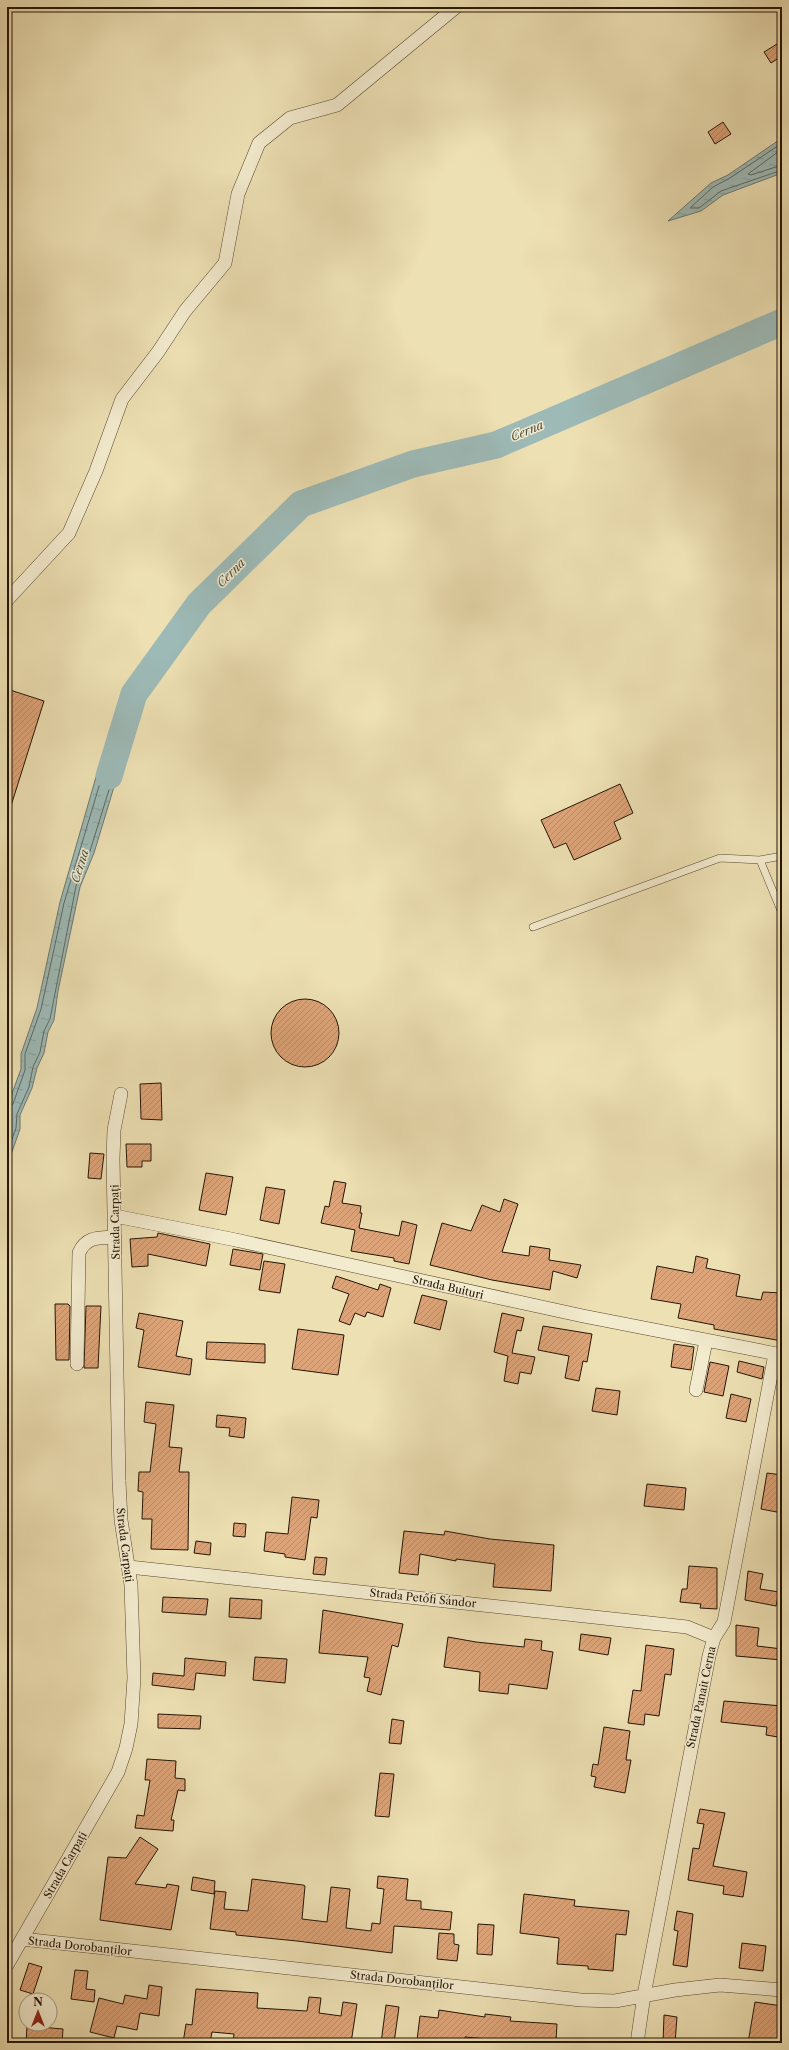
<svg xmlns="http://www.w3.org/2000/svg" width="789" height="2050" font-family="'Libre Caslon Text',serif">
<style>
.water{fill:url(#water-ripples);stroke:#6d7870}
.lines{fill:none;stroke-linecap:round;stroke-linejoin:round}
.shore{stroke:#60685e;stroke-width:1}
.river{stroke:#9dbab7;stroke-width:27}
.building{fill:url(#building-hatch);stroke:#241506}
.lane-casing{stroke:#564831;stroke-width:8}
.street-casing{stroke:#564831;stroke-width:14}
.lane{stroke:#f3ebce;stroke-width:7}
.street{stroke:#f3ebce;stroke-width:13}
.labels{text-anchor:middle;stroke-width:3;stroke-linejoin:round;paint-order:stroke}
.street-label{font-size:11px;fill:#241506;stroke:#f3ebce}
.water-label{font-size:12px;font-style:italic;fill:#4e4f44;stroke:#f3ebce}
</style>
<defs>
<pattern id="water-ripples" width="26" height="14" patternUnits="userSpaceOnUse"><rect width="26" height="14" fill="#9dbab7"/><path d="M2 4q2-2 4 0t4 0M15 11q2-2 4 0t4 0" fill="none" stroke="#879f9c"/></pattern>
<pattern id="building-hatch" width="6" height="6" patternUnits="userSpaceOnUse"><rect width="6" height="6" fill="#dda479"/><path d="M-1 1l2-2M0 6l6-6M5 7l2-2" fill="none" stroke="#be8c67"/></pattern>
</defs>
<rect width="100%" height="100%" fill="#ede0b3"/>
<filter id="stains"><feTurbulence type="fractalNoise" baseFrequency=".005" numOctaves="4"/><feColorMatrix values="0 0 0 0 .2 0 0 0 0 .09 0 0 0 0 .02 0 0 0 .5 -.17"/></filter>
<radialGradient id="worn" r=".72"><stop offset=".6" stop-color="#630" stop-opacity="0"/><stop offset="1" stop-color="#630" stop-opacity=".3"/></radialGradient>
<path class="water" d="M782,138V173L723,195L701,211L668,221L711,183L728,175Z
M110,736L127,744L94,853L80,887L58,991L54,1020L48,1032L44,1053L37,1068L32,1088L20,1115V1129L7,1166V1107L21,1069V1054L37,1008L60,902L98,770Z"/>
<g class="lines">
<path class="shore" d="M782,143L730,178L713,187L690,208H699L721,191L782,170
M782,149L748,174L751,175L782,165
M7,1107L13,1104L25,1070V1054L41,1009L64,903L112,743L114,742L122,748L90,851L76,886L50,1019L44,1031L40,1052L33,1067L29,1087L17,1114L16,1128L7,1153"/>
<path class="river" d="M109,776L134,694L199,604L301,504L413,464L496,445L782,322"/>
</g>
<path class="building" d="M777,44L782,52V56L771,63L764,52Z
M723,122L731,134L715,144L708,132Z
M7,689L44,701L10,809L7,808Z
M620,784L633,813L614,822L621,839L574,860L566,843L554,848L541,820Z
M271 1033a34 34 0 1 1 68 0a34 34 0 1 1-68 0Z
M161,1083L162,1120L141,1119L140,1084Z
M126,1144H151V1161H142V1167H127Z
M90,1153L104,1154L101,1179L88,1178Z
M206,1173L233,1177L226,1215L199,1210Z
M334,1181L346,1183L342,1203L361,1206L360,1213H362L359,1228L399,1236L402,1221L417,1225L409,1264L394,1261V1258L351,1251L355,1230L321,1223L325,1206L329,1207Z
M266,1187L285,1190L279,1224L260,1220Z
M504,1199L518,1204L502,1252L529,1256L530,1246L550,1249L549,1260L581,1265L577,1278L553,1271L550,1290L492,1280L430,1265L442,1223L471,1231L482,1205L500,1212Z
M158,1233L210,1244L206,1266L148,1254V1266L132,1267L130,1239L157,1237Z
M233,1249L263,1254L260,1270L230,1265Z
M696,1256L708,1259L706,1268L740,1275L736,1296L761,1300L763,1292L782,1293V1341L714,1329V1325L678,1318L681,1304L651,1299L657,1266L693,1273Z
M264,1261L285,1264L280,1293L259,1290Z
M336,1276L378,1290L380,1284L391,1288L383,1317L367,1312L365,1317L355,1313L350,1325L339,1321L349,1294L332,1288Z
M422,1295L447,1301L440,1330L414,1323Z
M55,1304H68L70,1306L69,1360H56Z
M86,1306H101L98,1368H84Z
M139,1313L183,1321L176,1356L192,1359L190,1375L138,1367L144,1330L136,1328Z
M502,1313L524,1318L521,1331L517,1330L512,1353L535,1357L531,1374L520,1372L518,1384L504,1381L508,1356L494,1352Z
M543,1326L592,1334L587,1362L583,1361L579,1381L565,1378L569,1356L538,1350Z
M298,1329L344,1335L338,1375L292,1369Z
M207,1342L265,1344V1363L206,1359Z
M674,1344L694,1347L691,1370L671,1367Z
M739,1361L764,1367L762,1379L737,1372Z
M710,1362L729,1366L723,1396L704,1392Z
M596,1388L620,1391L617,1415L592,1411Z
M731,1394L751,1399L746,1422L726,1418Z
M146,1402L174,1405L169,1447L182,1448L179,1472H189L188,1550L151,1549L152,1519H142L143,1492L138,1491L139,1472H150L156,1424L144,1422Z
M217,1415L246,1418L244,1438L229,1436L230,1428L216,1427Z
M767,1473L782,1475V1513L761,1509Z
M647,1484L686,1488L684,1510L644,1506Z
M292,1497L319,1500L317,1518L311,1517L305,1560L285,1557V1554L264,1551L266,1532L288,1534Z
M234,1523L246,1524L245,1537L233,1536Z
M404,1531L444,1535L445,1531L490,1539L554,1545L551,1591L493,1587L495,1564L456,1559V1561L420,1554L418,1575L399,1573Z
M196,1541L211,1543L210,1555L194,1553Z
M315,1557L327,1558L325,1575L313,1574Z
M689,1566L717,1568V1609L700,1608L701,1604L680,1602L682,1589H687Z
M748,1571L763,1574L760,1589L779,1592L776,1606L745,1600Z
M163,1597L208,1599L206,1615L162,1612Z
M230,1598L262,1600L261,1619L229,1617Z
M323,1610L403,1624L398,1647L392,1645L381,1695L367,1691L370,1678L364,1677L368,1657L319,1653Z
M736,1625L759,1628L757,1646L782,1649V1660L736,1656Z
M581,1634L611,1638L608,1655L579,1650Z
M448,1637L476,1642L524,1647L525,1639L542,1641L541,1650L553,1652L547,1689L509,1684L508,1694L479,1691L480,1672L444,1667Z
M646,1645L674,1649L671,1675L665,1674L659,1716L645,1714L644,1725L628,1723L633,1690L641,1691Z
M255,1657L287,1659L285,1683L253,1680Z
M185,1658L226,1662L225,1676L196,1673L194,1690L152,1685L153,1673L184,1676Z
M724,1701L782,1706L778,1737L766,1735L767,1727L721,1722Z
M158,1714L201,1716L200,1729L158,1728Z
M392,1719L404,1721L401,1744L389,1743Z
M604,1727L630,1731L626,1760H631L625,1793L594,1787L596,1777L591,1776L593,1764L598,1765Z
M147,1759L176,1761L175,1778L185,1779V1791L178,1790L171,1820H174L173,1831L135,1828L137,1815L144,1816L150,1780H145Z
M380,1773L394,1774L389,1817L375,1816Z
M700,1809L725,1813L713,1866L747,1872L743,1897L723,1894L724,1886L688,1880L693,1848L699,1849L704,1824L697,1823Z
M140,1837L158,1849L135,1884L166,1888L167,1884L179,1886L171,1930L100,1920L108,1857L126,1858Z
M378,1876L408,1879L406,1900L421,1901V1909L452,1912L450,1930L394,1926L392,1953L297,1941L236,1935V1932L210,1929L215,1891L226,1892L224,1909L248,1911L252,1879L303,1885L305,1886L302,1919L327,1922L331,1887L350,1889L346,1928L371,1931L372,1923L380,1924L384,1889L377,1888Z
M193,1877L215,1881L214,1894L191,1890Z
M524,1894L575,1900L574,1906L629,1911L626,1935L616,1934L613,1971L588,1969V1966L557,1964L559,1938L520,1933Z
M677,1911L693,1914L687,1967L673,1965L678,1931L674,1930Z
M478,1924L494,1925L492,1955L477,1954Z
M439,1933L454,1934V1944L459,1945L457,1961L437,1959Z
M742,1943L766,1946L763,1971L739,1968Z
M29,1963L42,1967L33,1994L20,1990Z
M75,1970L88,1971L86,1989L95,1990L94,2002L71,1999Z
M149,1985L162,1987L159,2016L140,2013L137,2030L117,2026L114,2038L90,2032L99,1998L123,2004L125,1995L147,1999Z
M196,1989L258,1993L257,2008L307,2011L309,1997L321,1998L319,2013L341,2016L343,2002L357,2004L351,2043L301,2040L300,2043H233L234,2034L212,2032L210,2043H183L186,2024L192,2025Z
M755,2002L782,2006V2043H748Z
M386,2005L399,2007L394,2043H381Z
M439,2010L485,2017V2014L511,2017L510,2021L557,2024L556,2041L551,2040V2043H510V2041L465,2037L464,2043H434L417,2040L420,2016L438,2018Z
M664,2015L677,2017L675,2043H663Z
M27,2026L63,2029L62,2043H26Z"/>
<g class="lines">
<g class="lane-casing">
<path id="lane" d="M760,860L782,913
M533,927L720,858L760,860L782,856"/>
</g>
<g class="street-casing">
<path id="street" d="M7,600L69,533L96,471L122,399L158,352L185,311L225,263L238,194L259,143L290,118L337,105L456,7
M115,1216L231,1239L583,1316L782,1355
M77,1364L79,1253C86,1236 100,1238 115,1237
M696,1390L706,1341
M129,1567L687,1627L714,1638
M22,1939L581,2000L615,2001L675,1990L720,1985L782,1990
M7,1965L118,1772L126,1748L131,1724L134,1678L131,1585L121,1520L119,1481L113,1159L114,1130L121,1094
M637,2043L644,1995L709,1656L714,1638L724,1622L775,1354"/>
</g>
<use href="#lane" class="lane"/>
<use href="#street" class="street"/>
</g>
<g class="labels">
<g class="street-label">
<text transform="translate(115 1222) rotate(-91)" y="4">Strada Carpați</text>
<text transform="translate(448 1287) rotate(13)" y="4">Strada Buituri</text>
<text transform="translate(125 1545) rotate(83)" y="4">Strada Carpați</text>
<text transform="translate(423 1598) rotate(6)" y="4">Strada Petőfi Sándor</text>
<text transform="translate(701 1697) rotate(-78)" y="4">Strada Panait Cerna</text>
<text transform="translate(65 1865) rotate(-60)" y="4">Strada Carpați</text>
<text transform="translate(80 1946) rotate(6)" y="4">Strada Dorobanților</text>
<text transform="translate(402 1980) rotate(6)" y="4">Strada Dorobanților</text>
</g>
<g class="water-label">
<text transform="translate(527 431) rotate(-23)" y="4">Cerna</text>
<text transform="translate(231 573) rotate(-45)" y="4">Cerna</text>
<text transform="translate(80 866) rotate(-73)" y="4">Cerna</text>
</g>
</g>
<rect width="789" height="2050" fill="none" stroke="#ede0b3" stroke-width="24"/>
<rect x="8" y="8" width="773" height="2034" fill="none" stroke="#241506" stroke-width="2"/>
<rect x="12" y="12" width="765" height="2026" fill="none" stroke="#241506"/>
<g transform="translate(38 2012)"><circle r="19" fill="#f3ebce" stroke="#a0957e"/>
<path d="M0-3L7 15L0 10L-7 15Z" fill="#8f2418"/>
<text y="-6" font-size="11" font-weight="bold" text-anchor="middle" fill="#241506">N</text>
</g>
<rect width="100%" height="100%" filter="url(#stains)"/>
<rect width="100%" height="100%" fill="url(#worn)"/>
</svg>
